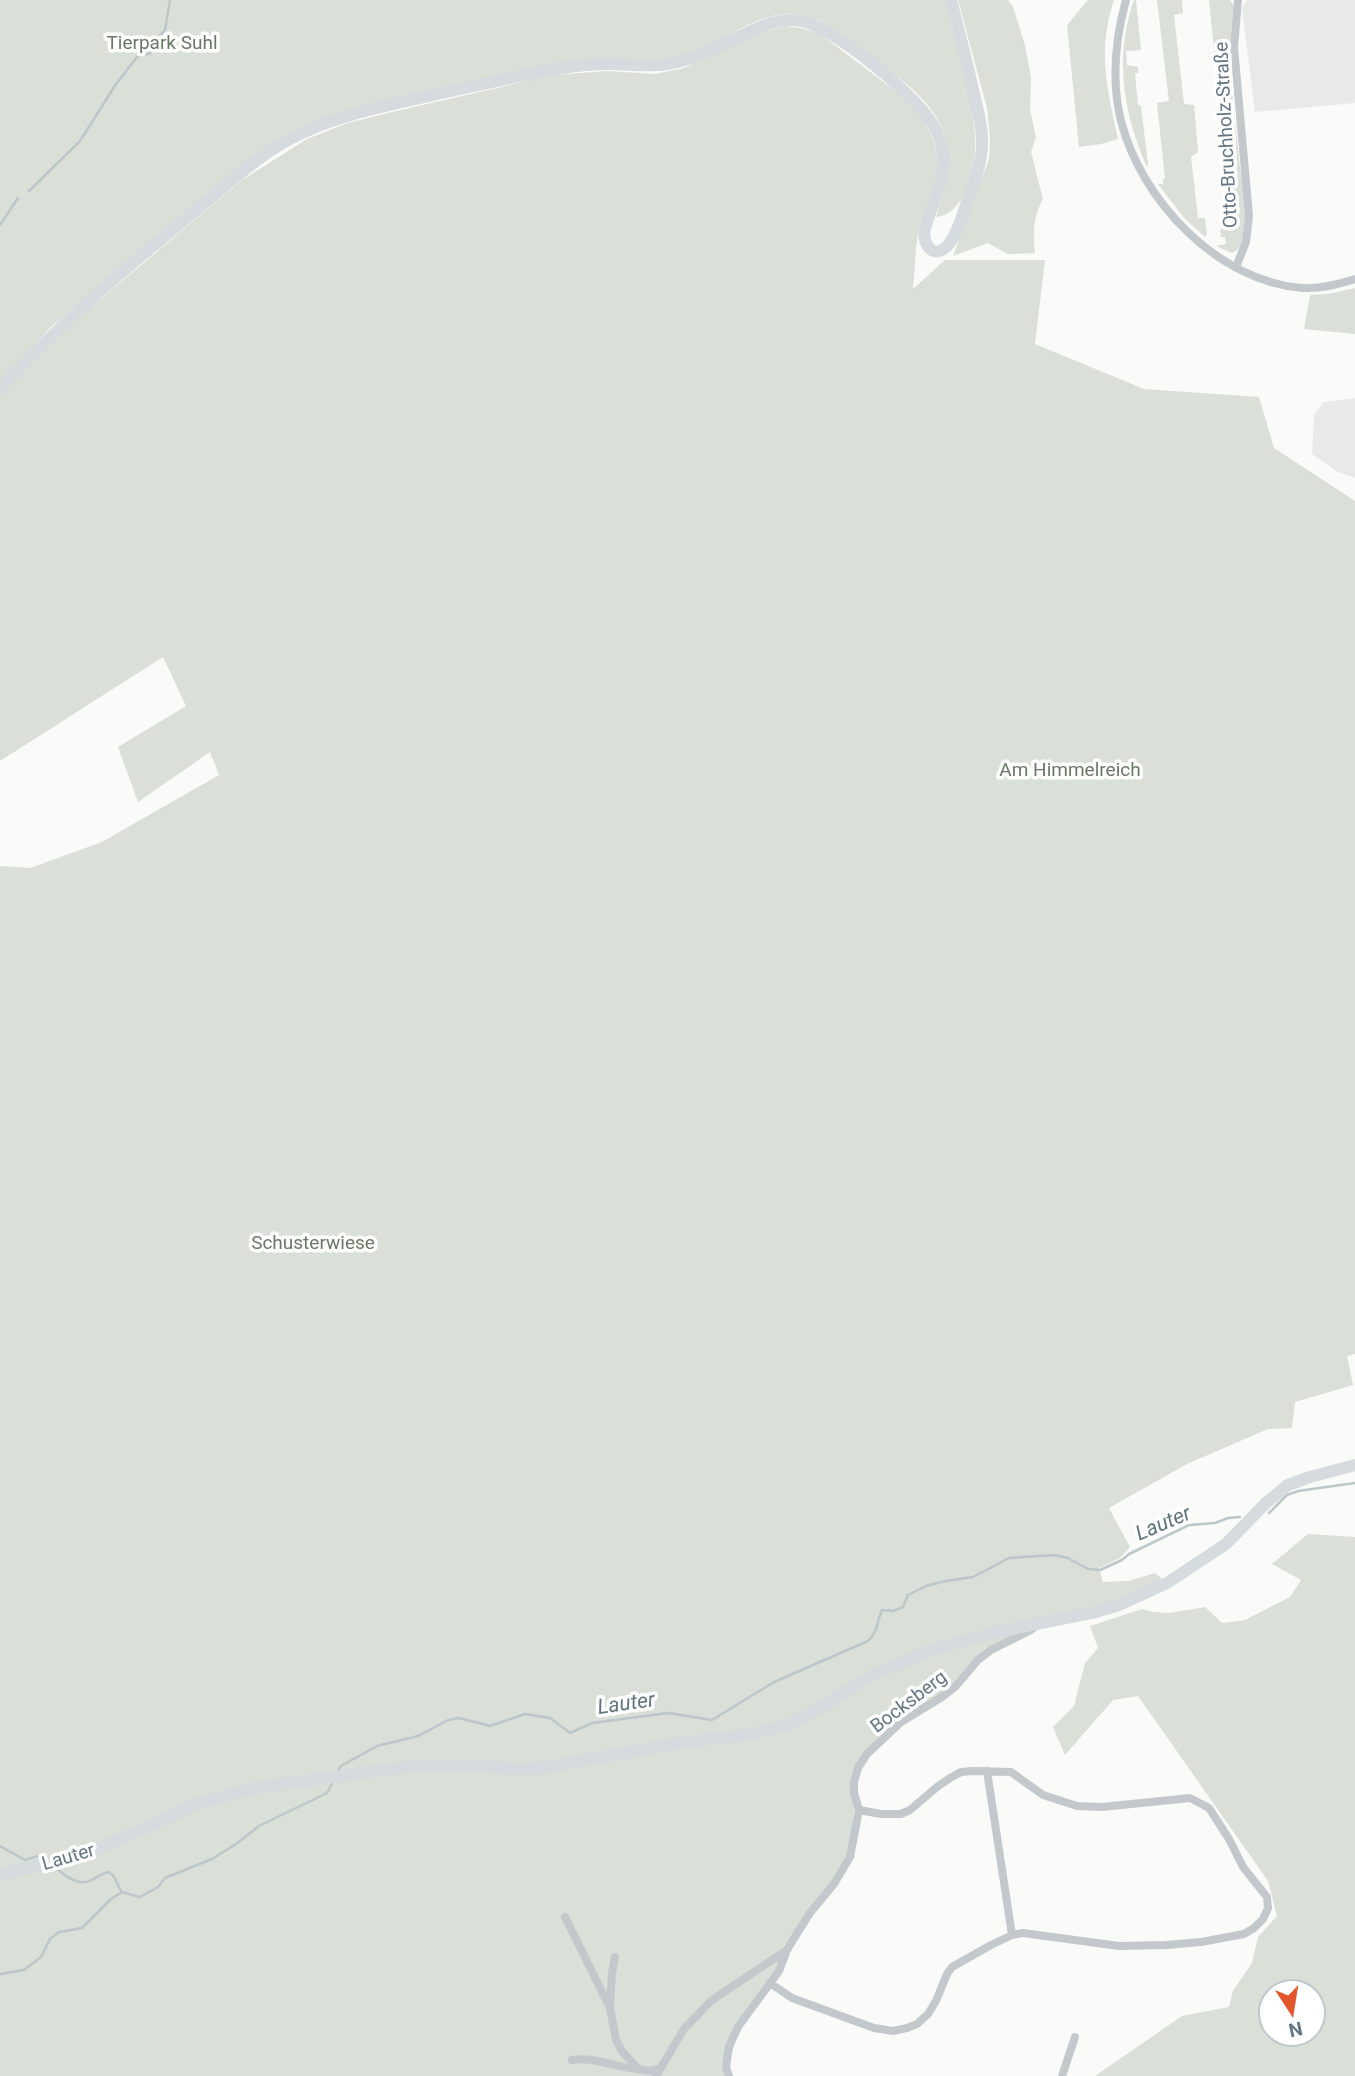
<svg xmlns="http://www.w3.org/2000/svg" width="1355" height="2076" font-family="Roboto,sans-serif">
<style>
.built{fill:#e8e9e9}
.green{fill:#dadfd7;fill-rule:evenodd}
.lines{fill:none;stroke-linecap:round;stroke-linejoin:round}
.stream{stroke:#bbc7cb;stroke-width:2.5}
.street{stroke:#c3c8cc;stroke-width:8}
.secondary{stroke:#d6dbdf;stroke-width:12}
.labels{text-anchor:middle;stroke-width:7;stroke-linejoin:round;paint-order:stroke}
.park-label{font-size:19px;fill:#687a64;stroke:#fff}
.street-label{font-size:19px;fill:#657683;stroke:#fff}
.water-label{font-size:21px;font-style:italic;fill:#60757c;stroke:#fff}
</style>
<rect width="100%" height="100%" fill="#fafaf8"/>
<path class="built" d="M1247,0H1355V103L1255,112L1242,8Z
M1355,398V478L1336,471L1312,454L1314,416L1323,402Z"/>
<path class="green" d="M0,0H945C955,42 973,95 975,137C977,158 968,199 951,211C946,215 941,216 936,217C943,194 953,170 947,145C945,133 939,121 932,111C918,91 897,76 877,61C861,48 845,34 826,24C814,17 799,13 785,14C753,16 726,40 697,51C668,62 639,60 608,60L303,127L143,248L51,327L0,382Z
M958,0H1008L1013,7L1025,45L1031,77L1030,109L1036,137L1031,152L1043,199C1033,217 1033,233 1035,253L1008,254L988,243L953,256L989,159L990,138L987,108Z
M1088,0H1114C1097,50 1107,89 1118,139L1101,144L1079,147L1067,25Z
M1134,0H1136L1141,50L1126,51L1127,65L1138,67V73H1135L1138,105L1141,106L1148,165L1147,167C1123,113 1114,57 1134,0Z
M1157,0H1182L1183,13L1174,15L1184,104L1194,105L1198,152L1191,157L1198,218H1205L1207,235L1205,237L1184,218L1158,184H1163V179H1165L1157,103L1169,101Z
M1209,0H1230L1234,6C1225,59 1235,114 1240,167C1242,182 1246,199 1245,215C1245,227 1245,248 1232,253L1216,246L1226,244L1225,237H1221L1220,229L1232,226Z
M785,26L801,28L819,33L894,90C920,113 944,141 936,178C933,194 925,209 920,224C915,244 915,268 913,289L945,260H1045L1035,344L1144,389L1259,397L1274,448L1355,501V1354L1347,1356L1353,1385L1295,1402L1292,1428L1268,1429L1187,1464L1109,1508L1130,1547L1120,1558L1099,1568L1103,1582L1128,1581L1155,1573L1167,1583L1147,1594L1041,1622L991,1650L956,1686L901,1722L858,1768L850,1857L787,1950L729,2047V2076H0V866L30,868L102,842L219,775L210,752L138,802L118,747L186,706L163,657L0,761V395L58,335L242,180L307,139L348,123L392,112L553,75L607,71L655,74L684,68L753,35Z
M1355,288V334L1304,329L1310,295L1328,294Z
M1308,1534L1355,1537V2076H1095L1182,2016L1229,2007L1233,1991L1252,1963L1258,1937L1277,1916L1268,1881L1138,1696L1113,1700L1065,1755L1053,1727L1074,1706L1085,1663L1098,1648L1090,1626L1142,1609L1153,1612L1170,1613L1205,1607L1222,1623L1245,1620L1290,1597L1301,1580L1272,1564ZM1271,1992H1313V2034H1271Z"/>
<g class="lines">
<path class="stream" d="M29,191L80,141L116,84L137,57L150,53L158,46V38L165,30L170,0
M0,225L18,198
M1269,1513L1287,1495L1298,1491L1355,1483
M337,1773L341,1766L377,1746L418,1736L448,1720L459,1718L490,1726L525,1714L550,1718L570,1733L592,1723L668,1713L712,1720L774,1682L868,1641C879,1630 876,1623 882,1610L893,1611L903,1607L908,1595L926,1586L946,1581L973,1577L1009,1558L1054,1555L1068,1558L1088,1569L1100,1570L1122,1560L1129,1554L1189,1525L1215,1523L1228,1518L1240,1517
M0,1846L25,1860L44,1854
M55,1867C65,1876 78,1887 92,1880C98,1877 101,1874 108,1872L113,1875L121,1891
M0,1974L24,1970L41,1957L50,1939L59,1932L82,1928L111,1899L122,1892L140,1897L158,1887L165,1878L212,1859L236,1844L259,1826L327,1793L333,1782"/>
<path class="street" d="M1126,0C1115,40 1111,80 1121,121C1141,200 1218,282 1303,288C1321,289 1338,284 1355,279
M1236,267L1246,242L1249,216L1234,47L1238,0
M987,1771L1012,1935
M565,1917L610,2008L616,2040L622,2051L638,2069L648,2071L659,2069
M770,1983L792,1998L874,2028L893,2031L907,2028L917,2024L928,2014L936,2001L947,1974L952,1967L991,1945L1012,1935L1023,1933L1119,1946L1166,1945L1201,1942L1244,1934L1254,1928L1263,1919L1268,1908L1267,1897L1243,1867L1229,1839L1209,1808L1190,1798L1102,1807L1077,1806L1043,1795L1011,1772L972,1771L961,1772L950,1778L937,1787L910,1810L901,1814H881L859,1810
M610,2006L612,1973L615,1957
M572,2060C594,2056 616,2068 638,2069
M656,2076L684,2029L712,2000L787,1950
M729,2076L726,2067L729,2047L738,2027L779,1971L787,1950L798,1932L810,1913L834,1884L850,1857L859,1810L854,1793V1782L858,1768L867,1754L901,1722L942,1697L956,1686L978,1660L991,1650L1031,1630L1036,1626
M1062,2076L1075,2037"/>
<path class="secondary" d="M0,389C59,324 126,268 194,212C228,184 262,151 302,133C341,115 383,106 424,97C456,90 488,83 520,76C549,70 578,64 609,64C629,64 648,67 668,64C696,59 720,46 745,34C763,25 781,17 802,21C833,27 907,89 926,115C933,124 940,137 942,148C948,177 933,201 925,228C921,244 934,261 948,245C957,235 962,217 966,204C973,186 981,166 982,146C983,129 978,111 974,94C967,63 959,31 951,0
M0,1875L86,1853L130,1835L196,1804L254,1788L391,1769L420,1766H466L527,1769L542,1768L679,1743L745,1735L788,1725L815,1711L872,1675L934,1649L997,1632L1096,1612L1119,1605L1167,1583L1226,1544L1266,1503L1288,1485L1310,1477L1355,1465"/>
</g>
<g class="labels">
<g class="park-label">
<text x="162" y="49">Tierpark Suhl</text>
<text x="1070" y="776">Am Himmelreich</text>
<text x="313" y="1249">Schusterwiese</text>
</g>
<g class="street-label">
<text transform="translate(1225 135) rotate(-93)" y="7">Otto-Bruchholz-Straße</text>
<text transform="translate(908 1701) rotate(-37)" y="7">Bocksberg</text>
<text transform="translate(68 1856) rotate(-16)" y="7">Lauter</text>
</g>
<g class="water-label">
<text transform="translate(1163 1523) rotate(-23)" y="7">Lauter</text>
<text transform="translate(626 1703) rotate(-8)" y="7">Lauter</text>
</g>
</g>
<g transform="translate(1292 2013) rotate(168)"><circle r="33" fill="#ffffff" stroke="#c1c8cd" stroke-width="2"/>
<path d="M0-5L12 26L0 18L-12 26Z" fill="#e4572e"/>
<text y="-10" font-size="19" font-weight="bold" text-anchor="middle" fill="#657683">N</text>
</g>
</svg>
